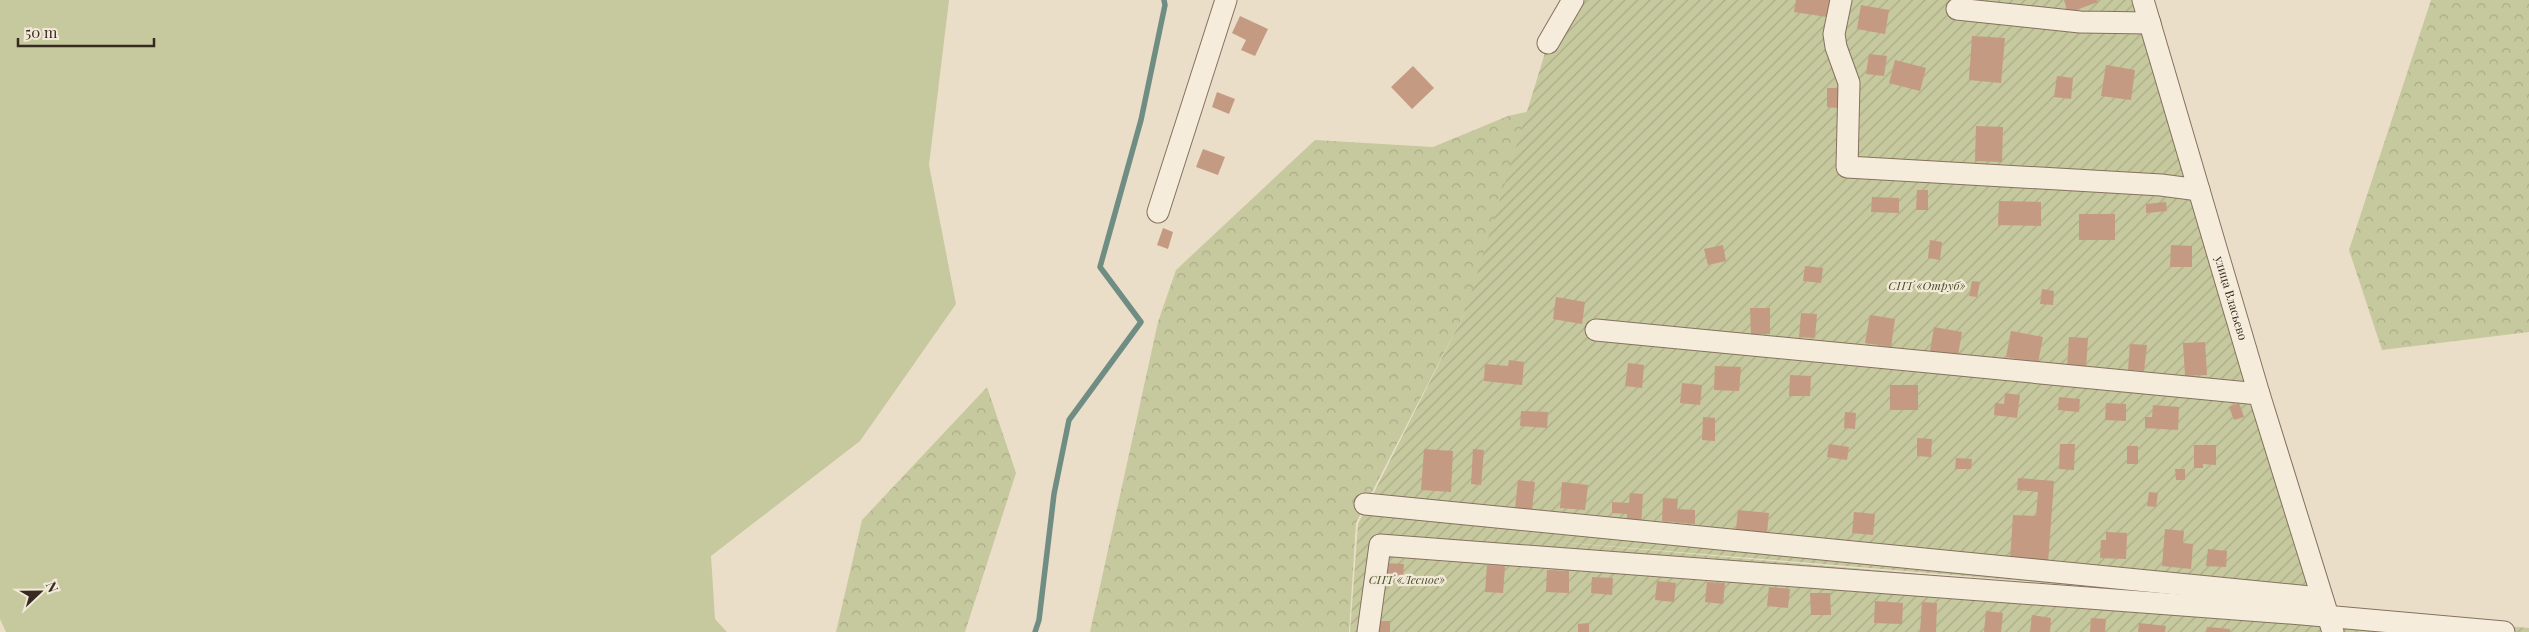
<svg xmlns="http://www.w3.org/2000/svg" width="2529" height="632" font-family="'Playfair Display',serif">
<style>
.grass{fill:#c6c89d}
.forest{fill:url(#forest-crowns)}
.garden{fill:url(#garden-furrows)}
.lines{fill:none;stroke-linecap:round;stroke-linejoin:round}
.stream{stroke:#708d84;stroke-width:5.5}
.building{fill:#c59a82}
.minor-casing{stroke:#86715f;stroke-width:23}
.minor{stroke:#f6ecdc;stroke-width:21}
.labels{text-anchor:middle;stroke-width:4.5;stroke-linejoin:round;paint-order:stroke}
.park-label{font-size:12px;font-style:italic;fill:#4a522a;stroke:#f3e9d8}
.street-label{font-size:12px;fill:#372b21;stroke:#f3e9d8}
</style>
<defs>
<pattern id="forest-crowns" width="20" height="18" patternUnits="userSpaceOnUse" patternTransform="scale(1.25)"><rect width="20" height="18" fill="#c6c89d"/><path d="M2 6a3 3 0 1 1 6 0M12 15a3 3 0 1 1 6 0" fill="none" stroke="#abac87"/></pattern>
<pattern id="garden-furrows" width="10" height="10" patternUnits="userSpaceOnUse" patternTransform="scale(1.25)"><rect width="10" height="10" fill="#c6c89d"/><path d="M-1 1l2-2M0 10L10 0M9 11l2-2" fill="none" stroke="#abac87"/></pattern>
</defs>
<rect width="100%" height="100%" fill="#ebdec9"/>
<path class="grass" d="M0,0H949L929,165L956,304L860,441L711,556L715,619L727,632H6L0,619Z"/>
<path class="forest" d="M2431,0H2529V332L2382,350L2349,250Z
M1721,69L1478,287L1356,523L1349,632H1090L1158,322L1176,270L1315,140L1433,147L1508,116Z
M987,387L1016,473L965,632H836L862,520Z"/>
<path class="garden" d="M1573,0H2143L2321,606L1524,539L2529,628V632H1350L1358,524L1466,310L1548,43Z"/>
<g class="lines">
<path class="stream" d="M1035,632L1039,620L1054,494L1069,420L1141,322L1100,267L1141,120L1165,5L1164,0"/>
</g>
<path class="building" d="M1796,0H1830L1827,17L1794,12Z
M2064,0H2097L2098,2L2068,13Z
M1861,5L1889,10L1885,34L1857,29Z
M1240,16L1268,29L1255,56L1241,50L1246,40L1232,33Z
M1972,36L2005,38L2001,83L1969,80Z
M1869,54L1887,56L1884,76L1866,74Z
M1895,60L1926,68L1920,91L1889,83Z
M2106,65L2135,70L2131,100L2101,96Z
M1413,66L1434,88L1412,109L1391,87Z
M2057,76L2073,78L2071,99L2054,97Z
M1827,88H1838L1837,108L1827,107Z
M1217,92L1235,99L1229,114L1212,107Z
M1976,126L2003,127L2002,162L1975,161Z
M1203,149L1225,157L1218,175L1196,167Z
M1917,190H1928V210H1916Z
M1872,197L1899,198V213L1871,212Z
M1999,201L2041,202V226L1998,225Z
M2166,202L2167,211L2146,213V204Z
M2079,214H2115V240H2079Z
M1163,228L1173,232L1168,249L1157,245Z
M1930,240L1942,242L1940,260L1928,258Z
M1723,245L1726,261L1708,265L1704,249Z
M2171,245L2192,246V267H2170Z
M1805,266L1823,268L1821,283L1803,281Z
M1972,281L1980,282L1977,297L1969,296Z
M2042,289L2054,291L2053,305L2040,304Z
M1556,297L1585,302L1582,324L1553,319Z
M1750,308H1770V334H1751Z
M1801,313L1817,314L1815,338L1799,337Z
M1870,315L1895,319L1891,347L1865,343Z
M1934,327L1962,332L1958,355L1930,351Z
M2011,331L2043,337L2038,363L2006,357Z
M2069,337L2088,338L2086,368L2067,367Z
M2205,342L2207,375L2185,376L2183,343Z
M2130,344L2147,345L2144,371L2128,370Z
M1509,360L1524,362L1522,385L1484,381L1485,364L1508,366Z
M1628,363L1644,365L1642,388L1625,386Z
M1715,366L1741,367L1739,391L1714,390Z
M1790,375L1811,376L1810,396H1789Z
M1682,383L1702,385L1700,405L1680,403Z
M1890,385H1918V410H1890Z
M2005,393L2020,395L2017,418L1994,415L1995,403L2004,404Z
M2059,397L2080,399L2079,412L2058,410Z
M2106,403L2126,404V421L2105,420Z
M2239,403L2244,417L2234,420L2229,407Z
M2153,405L2179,407L2178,430L2145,428V417H2152Z
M1521,411L1548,412L1547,428L1520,426Z
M1845,412L1856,413L1855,429L1844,428Z
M1703,417L1715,418V441L1702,440Z
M1917,438L1932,439L1931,457L1917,456Z
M1829,444L1849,447L1847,460L1827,457Z
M2060,444H2075L2074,470L2059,469Z
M2194,445H2216V465L2203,464V468H2194Z
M2127,446H2138V464H2127Z
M1424,449L1453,451L1451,492L1421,490Z
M1473,449L1484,450L1481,485L1471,484Z
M1956,458L1972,459L1971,469H1955Z
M2175,469H2185V480H2176Z
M2018,478L2054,481L2048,563L2010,560L2013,515L2036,516L2038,492L2017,490Z
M1518,480L1535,482L1532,510L1515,509Z
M1562,482L1588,485L1585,510L1560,508Z
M2149,492L2158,493L2156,507L2147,506Z
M1630,493L1643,494L1641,527L1626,526L1627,514L1612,513V502L1629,503Z
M1663,498L1678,499L1677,509L1695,510V524L1662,521Z
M1738,510L1769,513L1767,533L1736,530Z
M1854,512L1875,514L1873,535L1852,533Z
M2165,529L2184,531L2183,543L2193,544L2191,569L2162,566Z
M2106,532L2127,533L2126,559L2100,558L2101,540H2106Z
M2208,549L2227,551L2226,567L2206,566Z
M1383,563L1404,564L1403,576L1382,575Z
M1487,565L1505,566L1503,593L1485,592Z
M1547,570L1569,571V593L1546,592Z
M1592,577L1613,578L1612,595L1591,593Z
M1657,581L1676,583L1674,602L1655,600Z
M1707,582L1725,583L1723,604L1705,602Z
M1769,587L1790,589L1788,608L1767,606Z
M1810,593H1830L1831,615H1811Z
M1875,601L1903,603L1902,624L1874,623Z
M1922,602L1937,603L1936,632H1920Z
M1986,611L2003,613L2001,632H1984Z
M2032,615L2051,618L2050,632H2030Z
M2091,618L2106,619L2105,632H2090Z
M1372,621H1390V632H1372Z
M1589,623V632H1578V624Z
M2139,623L2166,626L2165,632H2138Z
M2207,627L2230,629V632H2206Z"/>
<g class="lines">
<g class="minor-casing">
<g id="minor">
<path d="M1841,0L1834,34L1836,47L1849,83L1847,167L2161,185L2199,190"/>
<path id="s1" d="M2143,0L2259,394L2333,632"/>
<path d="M1957,9L2080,22L2150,23"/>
<path d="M1548,43L1573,0"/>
<path d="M1158,212L1226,0"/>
<path d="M1596,330L2259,394"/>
<path d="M1365,504L2320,598"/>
<path d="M1368,632L1380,545L2302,614L2504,632"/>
</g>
</g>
<use href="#minor" class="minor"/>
</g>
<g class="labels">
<g class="park-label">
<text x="1927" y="290">СНТ «Отруб»</text>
<text x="1407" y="584">СНТ «Лесное»</text>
</g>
<g class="street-label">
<text dy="4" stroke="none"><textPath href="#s1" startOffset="311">улица Власьево</textPath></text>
</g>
</g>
<g transform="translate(40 592) rotate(68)" stroke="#f3e9d8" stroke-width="4" paint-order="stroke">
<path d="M0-4L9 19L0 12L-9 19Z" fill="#372b21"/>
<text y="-8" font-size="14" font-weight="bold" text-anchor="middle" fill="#372b21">N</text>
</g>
<path d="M18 38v8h136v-8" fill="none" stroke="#372b21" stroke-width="2.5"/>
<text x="25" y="38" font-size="15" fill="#372b21" stroke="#f3e9d8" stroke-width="4" paint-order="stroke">50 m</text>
</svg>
